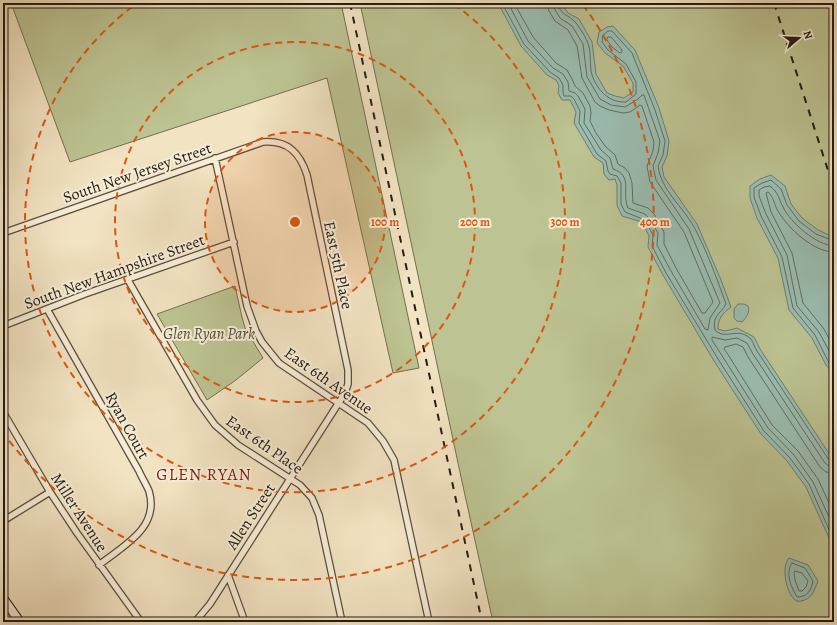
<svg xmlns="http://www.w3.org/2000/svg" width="837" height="625" font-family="Alegreya,serif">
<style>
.green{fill:#bdc392;stroke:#707052}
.water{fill:#9bbeb2;stroke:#6b7d72}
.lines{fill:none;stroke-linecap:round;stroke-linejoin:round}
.shore{stroke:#5f6d62;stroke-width:1}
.street-casing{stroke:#574e3f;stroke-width:8}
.secondary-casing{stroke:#231c13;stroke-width:10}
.street{stroke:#f7edd7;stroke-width:5.5}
.secondary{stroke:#f7edd7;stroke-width:8}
.rail{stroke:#231c13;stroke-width:2;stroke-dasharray:7 7;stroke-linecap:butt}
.ring{fill:none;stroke:#de560c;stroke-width:2;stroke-dasharray:7 5}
.labels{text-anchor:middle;stroke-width:4;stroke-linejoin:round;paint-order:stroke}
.street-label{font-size:16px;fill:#231c13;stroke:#f7edd7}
.park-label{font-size:16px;font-style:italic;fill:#514e39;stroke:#f7edd7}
.neighbourhood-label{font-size:17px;letter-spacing:1px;fill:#7a1f14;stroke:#f7edd7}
.centre{fill:#de560c;stroke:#f7edd7;stroke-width:2}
.ring-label{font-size:12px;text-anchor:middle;font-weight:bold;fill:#de560c;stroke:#f7edd7;stroke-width:4;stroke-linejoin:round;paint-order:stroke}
</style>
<rect width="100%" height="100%" fill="#f2e3c2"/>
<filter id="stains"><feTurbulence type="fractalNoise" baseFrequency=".005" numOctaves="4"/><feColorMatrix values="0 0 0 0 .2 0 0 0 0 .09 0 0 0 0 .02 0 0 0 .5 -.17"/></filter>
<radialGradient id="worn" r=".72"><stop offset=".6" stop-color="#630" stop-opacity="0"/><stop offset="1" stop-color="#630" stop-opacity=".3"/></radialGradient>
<path class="green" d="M11,3H341L419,368L393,373L327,78L70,162Z
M360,3H834V622H493L461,477Z
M235,286L241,313L245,328L263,358L236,380L207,400L157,314Z"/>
<path class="water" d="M498,3H561L568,13L579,19L592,42L596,74L607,93L615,96L624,98L633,92V83L623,66L605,53L597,43L599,32L607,27L613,26L635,50L659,108L669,141L667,156L662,167L664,177L697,224L721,280L731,307C723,313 718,318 718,329L725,331L737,328L754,337L760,349L834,461V549L806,487L787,461L761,434L714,361L663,275L648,247L649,236L642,222L622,216L617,205V185L615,179L609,180L604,174L603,163L594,157L574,123L576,112L570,100H562L558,93L559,86L556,80L547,75L521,46Z
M771,175L785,186L791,204L802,218L818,230L833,237L834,241V374L826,365L812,338L789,310L778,258L757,218L750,198V186L760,179Z
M738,304H744L748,306C750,312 747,317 742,322L737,321L734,318V309Z
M789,558L808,565L818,581C814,591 812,599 801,601C799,601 797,602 795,600C786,593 781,566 789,558Z"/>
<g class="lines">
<path class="shore" d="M502,3L524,44L550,72L559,78L563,85V92L564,96H571L574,99L580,111L579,123L597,154L606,161L608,171L610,174L617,176L621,183V204L625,212L645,220L653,235L652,246L666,273L718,359L764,431L790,458L809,484L834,541
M508,3L528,41L553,68L563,74L568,82L569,91L575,93L578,96L585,109L584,123L601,150L610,158L613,169C634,176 621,193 628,208L645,214L649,218L658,233L657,245L671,271L705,329L708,330L710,318L720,303L689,229L656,180L653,166L658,153L660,141L644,95H642L638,99L625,107L611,105L600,99L587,77L583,44L572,26L560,18L554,8L553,3
M514,3L533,37L556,63L567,70L572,79L575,86L583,93L590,106L591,113L590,121L596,133L605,146L615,155L618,164L625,168L629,173L632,183L633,203L648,208L654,214L664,232V244L676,268L702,313H705L713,302L684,232L650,182L647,166L653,151L654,142L642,106L640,105L630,112L623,113L609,110L600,106L595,102L582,78L577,46L568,30L555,21L549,11L547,3
M558,3C559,15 570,15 576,23C580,28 585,36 587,41C592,51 589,65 592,75C597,90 609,103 626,102L636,94V82L626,64L608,50L602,42L603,35L608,31H612L632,53L655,110L665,141L663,155L658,166C661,190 683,207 694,227C707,251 717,279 726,304C720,315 712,315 715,330C726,341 737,326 751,339C753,342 755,348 757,351L829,460L834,462
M608,37H611L622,50V52L620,53L612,47L607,40Z
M834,241L816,234L799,221L787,205L781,189L771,180L762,183L754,188V197L761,216L782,257L793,308L815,335L829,363L834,368
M834,246C816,245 791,223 783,207C778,198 779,193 770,186L764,187L759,190V196L766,214L787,255L797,306L819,332L834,360
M834,252C813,252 788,228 778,211C774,205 774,197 768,192L766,193L771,212L792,253L803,303L824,329L834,348
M834,467L829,466L825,463L753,354L747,343L737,338L725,340L712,337V340L768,428L794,455L813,482L834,528
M834,473L826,472L820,467L748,357L743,347L736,344L725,347L724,349L727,353L772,425L798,451L818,479L834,514
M792,563L805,568L813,581C811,590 808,597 797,597C791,587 785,573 792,563Z
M795,571L802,573L808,581L806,587L802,591H799L795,580L794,573Z"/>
<g class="street-casing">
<path id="street" d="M215,158L247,306L256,331L262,342L279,363L368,423L383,441L394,460L429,622
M3,233L263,142C288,140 300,153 307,175L348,370V384L345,393L210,604L195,622
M128,280L197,400L215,425L238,445L300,485L312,498L319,515L342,622
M47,309L139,471C142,478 146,484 149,491C160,528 123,546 99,565
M3,326L85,294L234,242
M3,412L50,492L77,533L141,622
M3,521L50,492
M228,575L245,622"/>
</g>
<g class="secondary-casing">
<path id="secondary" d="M3,598L20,622"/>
</g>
<use href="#street" class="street"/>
<use href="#secondary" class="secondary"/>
<path class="rail" d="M350,3L482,622
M774,3L834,189"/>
</g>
<circle cx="295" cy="222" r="90" fill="#de560c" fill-opacity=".12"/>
<g class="ring">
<circle cx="295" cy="222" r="90"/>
<circle cx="295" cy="222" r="180"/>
<path d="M454 4A270 270 0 1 1 136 4"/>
<path d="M583 5A360 360 0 1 1 4 434"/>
</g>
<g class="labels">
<g class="street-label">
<text transform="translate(137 172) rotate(-19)" y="6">South New Jersey Street</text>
<text transform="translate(339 265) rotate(78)" y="6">East 5th Place</text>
<text transform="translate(114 271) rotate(-20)" y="6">South New Hampshire Street</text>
<text transform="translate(329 380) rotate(35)" y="6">East 6th Avenue</text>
<text transform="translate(128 425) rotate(61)" y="6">Ryan Court</text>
<text transform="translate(265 444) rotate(35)" y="6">East 6th Place</text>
<text transform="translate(80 512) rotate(57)" y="6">Miller Avenue</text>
<text transform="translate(250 516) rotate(-57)" y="6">Allen Street</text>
</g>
<g class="park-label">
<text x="209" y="339">Glen Ryan Park</text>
</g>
<g class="neighbourhood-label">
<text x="204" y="480">GLEN RYAN</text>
</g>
</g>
<circle cx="295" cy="222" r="6" class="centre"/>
<g class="ring-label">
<text x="385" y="226">100 m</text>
<text x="475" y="226">200 m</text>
<text x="565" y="226">300 m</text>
<text x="655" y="226">400 m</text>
</g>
<rect width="837" height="625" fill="none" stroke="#f2e3c2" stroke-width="16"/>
<rect x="4" y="4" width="829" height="617" fill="none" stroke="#231c13" stroke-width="2"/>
<rect x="8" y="8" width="821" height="609" fill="none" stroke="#231c13"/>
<g transform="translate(799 38) rotate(71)" stroke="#f7edd7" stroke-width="3" paint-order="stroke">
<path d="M0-3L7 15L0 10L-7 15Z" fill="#231c13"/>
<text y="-6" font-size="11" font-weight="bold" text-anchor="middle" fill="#231c13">N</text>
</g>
<rect width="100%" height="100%" filter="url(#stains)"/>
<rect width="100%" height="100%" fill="url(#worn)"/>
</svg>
